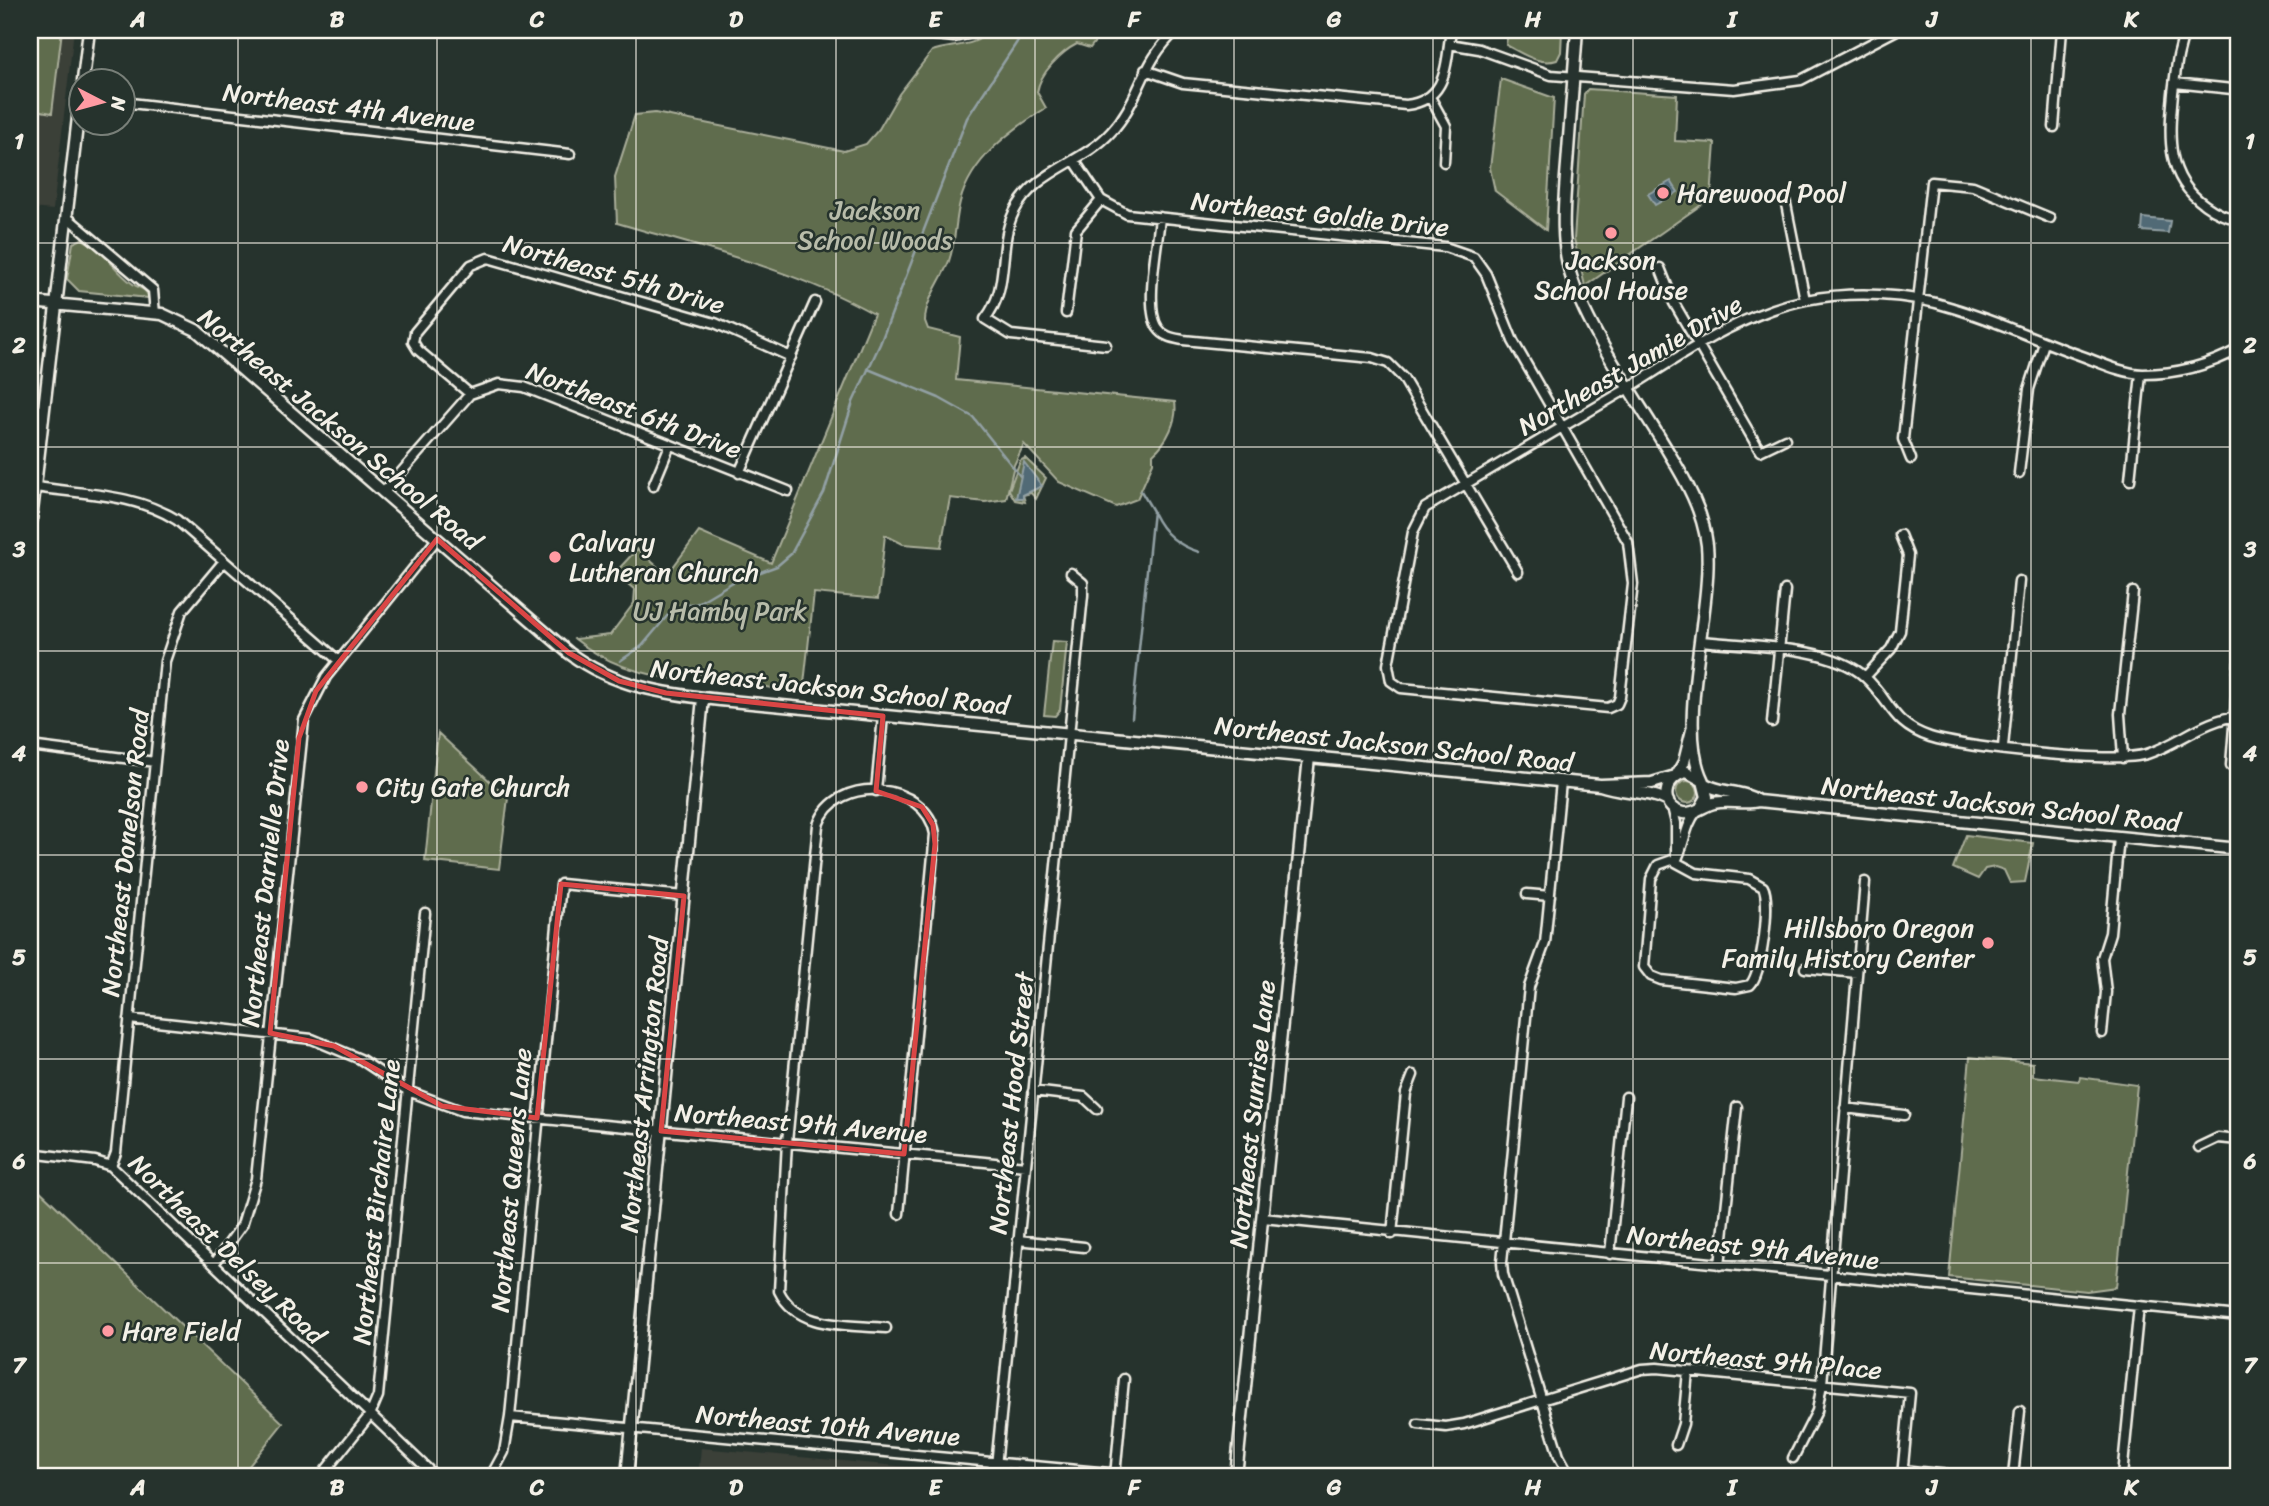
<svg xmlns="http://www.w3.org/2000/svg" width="2269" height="1506" font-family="Sriracha,sans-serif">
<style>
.built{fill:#3a3f38}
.green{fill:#5f6c4d;stroke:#aaae9a;stroke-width:2}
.water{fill:#516a76;stroke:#92a0a4;stroke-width:2}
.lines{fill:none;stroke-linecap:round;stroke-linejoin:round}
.stream{stroke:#92a0a4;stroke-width:2.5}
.minor-casing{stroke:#f4f1e8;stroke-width:13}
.tertiary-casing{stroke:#f4f1e8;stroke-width:15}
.minor{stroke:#26332d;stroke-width:8}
.tertiary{stroke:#26332d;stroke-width:10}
.marked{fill:none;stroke:#da4645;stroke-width:5;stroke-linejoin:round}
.grid{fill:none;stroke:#f4f1e8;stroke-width:2;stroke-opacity:0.55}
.poi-dot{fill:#ff9aa2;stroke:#26332d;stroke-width:2.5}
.labels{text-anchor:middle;stroke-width:5;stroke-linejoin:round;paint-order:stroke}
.street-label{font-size:26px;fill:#f4f1e8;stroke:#26332d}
.poi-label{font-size:26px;fill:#f4f1e8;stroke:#26332d;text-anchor:start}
.park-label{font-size:26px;fill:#b8bcaa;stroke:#26332d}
.neatline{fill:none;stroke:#f4f1e8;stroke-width:2.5}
.grid-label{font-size:23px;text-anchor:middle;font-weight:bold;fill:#f4f1e8}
</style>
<rect width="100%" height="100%" fill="#26332d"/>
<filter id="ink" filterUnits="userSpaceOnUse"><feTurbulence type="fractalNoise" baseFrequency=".0143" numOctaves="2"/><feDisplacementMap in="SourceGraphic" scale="14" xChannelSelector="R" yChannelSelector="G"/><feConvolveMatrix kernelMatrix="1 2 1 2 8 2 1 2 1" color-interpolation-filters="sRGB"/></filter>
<g filter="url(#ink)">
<path class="built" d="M30,30H74L53,210L30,208Z
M701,1448L930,1469V1476H698Z"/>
<path class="green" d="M30,30H62L52,113L30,109Z
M988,30H1104L1090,48L1077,44C1061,52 1040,73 1037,92L1046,108C1011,130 971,159 960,202C955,222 956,241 949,261C942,280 925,300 925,321L928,329L960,337L956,380L1175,402C1178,420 1167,442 1153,454V463L1137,499L1116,507L1059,482L1024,444L1014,465L1006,499L985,502L950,498L941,547L903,544L885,535L878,599L814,593L803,693L754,685L755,680L687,672L685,680C645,676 607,665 575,639L610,635L634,603L635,590L615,573L637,549L667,575L699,532L771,563L874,314C796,270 703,248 617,223L615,177L635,115L655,113L844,151L866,144L879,129L899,94L932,51C950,44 978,48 988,30Z
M1508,30H1562L1561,52L1557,60C1539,66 1522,53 1506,45Z
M1501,79L1554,98L1546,230L1495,191L1490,168Z
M1588,89L1677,95L1675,141L1715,143L1711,198L1585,286L1574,239L1584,94Z
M82,239C103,248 114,271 133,284C140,289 146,288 149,298L79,291L67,279L73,243Z
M1025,458L1046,478L1036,499L1031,493L1023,495L1025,502L1015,500L1009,490L1020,461Z
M1052,641L1067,642L1060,710L1055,716L1044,715Z
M438,733L508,798L499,869L425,861Z
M1676 792a11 11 0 1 1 22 0a11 11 0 1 1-22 0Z
M1966,835L2033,843L2025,882L2010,883L2004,870L1995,867L1985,869L1978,879L1953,868Z
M1970,1057L2033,1063V1076L2079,1081L2080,1077L2137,1085L2116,1287L2087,1291L1949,1277Z
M30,1166L36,1167L34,1185L283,1423L241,1476H30Z"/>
<path class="water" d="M1671,181L1678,192L1655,205L1648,194Z
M2143,218L2170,221L2168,233L2142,231Z
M1024,462L1042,486L1023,495V498H1016Z"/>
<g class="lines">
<path class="stream" d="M868,369L939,398L973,417L1020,476
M1154,514C1163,533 1179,546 1199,552
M620,661L642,646L668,615L686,604H696L733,582L777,566L791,554L824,493L853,402L880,344L967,118L1025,30
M1132,718L1153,511L1141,491"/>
<g class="minor-casing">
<path id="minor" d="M892,30L954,37L973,33
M1451,30L1449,44L1479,49L1551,75L1734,89L1801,80L1897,30
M2186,30C2177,51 2176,70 2173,93C2169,136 2165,177 2205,205C2216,213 2226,218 2239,219
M1145,70L1183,83L1406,105C1441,101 1446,75 1449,44
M2175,83L2232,89L2239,93
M1430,97L1446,126L1444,162
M122,102L570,154
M2054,127L2062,30
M1074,160L1101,200L1127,214L1445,247L1474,257L1486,274L1513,341L1628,542L1633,584L1620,697L1617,704L1608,708L1401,688L1391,681L1388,665L1413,532L1425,508L1620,393L1627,389C1682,355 1741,313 1806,300C1852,291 1908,293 1953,308C1997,321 2039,341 2082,356C2101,363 2122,373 2143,374C2176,374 2210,365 2239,349
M1785,199L1805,300
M67,217L153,290L155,314
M1160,217C1158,243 1144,308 1158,328C1164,337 1173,338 1183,340L1372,358L1388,363L1403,378L1518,572
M1660,268L1674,303L1760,451L1785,439
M1066,313L1076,230L1101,200
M1106,345L1011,335L985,319C1011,287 997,247 1014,212C1035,170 1082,164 1111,132C1141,100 1140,63 1177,30
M2233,353L2239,368
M470,394L418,350L413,342L415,332L471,265L488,258L715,323L791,357
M1911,459L1903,439L1931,182L1973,186L2050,218
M739,473L815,302
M2019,473L2029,389L2044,343
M2130,480L2141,374
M30,486C81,495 132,492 177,520L339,661
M653,486L670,445
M383,493L470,394L499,384L524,387L788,491
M1701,641C1746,646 1831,645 1865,677C1891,701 1891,724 1930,737C1965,748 2114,764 2147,754C2179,744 2204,719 2239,716
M1865,677L1891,649L1900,631L1908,555L1900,535
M1772,722L1785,590
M30,746L155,762
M2003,747L2019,581
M2123,758L2120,714L2133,592
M2231,765L2239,663
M1561,782L1545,943L1529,987L1502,1262L1503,1274L1559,1456L1570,1476
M876,791L883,716
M1672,807L1676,823V861
M1672,860L1696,873L1749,879L1763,887C1771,900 1762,974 1750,985L1736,988L1661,980L1651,976L1644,967L1651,879L1658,865Z
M1676,861C1685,844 1685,825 1697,811
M1527,894L1550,896
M1805,968L1857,973
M129,1019L312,1039L360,1059L408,1091L462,1111L1026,1166
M2102,1033L2106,992L2102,958L2110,933L2119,837
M1033,1091L1084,1097L1097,1109
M1845,1108L1904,1115
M2199,1147L2218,1138L2239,1140
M30,1153L95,1161L111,1166L435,1476
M111,1166L116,1153L165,661L182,611L224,561
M1263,1218L2239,1316
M1392,1234L1406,1093L1413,1075
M1018,1240L1084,1247
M1610,1254L1626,1097
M214,1264L242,1225L256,1179L304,720L326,677L437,539
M1720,1265L1737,1107
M886,1328C847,1324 798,1330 779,1291L787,1142L818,825C836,772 927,782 935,834L899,1214
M510,1417L1142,1476
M1418,1424L1446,1427L1464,1424L1642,1369L1657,1368L1910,1393L1902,1476
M1676,1445L1683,1424L1688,1371
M1793,1458L1817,1411L1822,1384L1865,882
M1902,1470L1959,1476
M321,1476L370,1415L378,1396L425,913
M491,1476L504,1452L510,1417L561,884L684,896
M995,1476L1083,595V583L1071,573
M1115,1476L1124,1379
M2013,1476L2020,1411
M2122,1476L2139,1306"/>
</g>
<g class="tertiary-casing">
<path id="tertiary" d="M1577,30C1574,70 1571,111 1568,151C1565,195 1558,240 1573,282C1591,336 1639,402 1669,453C1686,481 1703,511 1707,545C1713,609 1675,726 1703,781
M83,80L89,30
M30,302L162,314L196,330L569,653C614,687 666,694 720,700L1600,785C1623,793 1646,790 1668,801
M30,529L80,100
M1676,776L1684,762L1692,730
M1705,784C1722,794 1742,790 1758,801
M1601,785L1652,783L1672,777
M1700,809L1707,797L1703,781L1687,772C1664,775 1657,808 1683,813C1694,815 1704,805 1714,803C1729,799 1743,805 1758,801L2239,849
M627,1476L703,698
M1236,1476L1309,757"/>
</g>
<use href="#minor" class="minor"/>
<use href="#tertiary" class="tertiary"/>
</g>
</g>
<path class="marked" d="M437,539L569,653L619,681L666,693L883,716L876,791L922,807L933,825L935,844L904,1154L661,1131L684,896L561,884L537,1118L442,1106L334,1046L270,1033L299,738L316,691Z"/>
<path class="grid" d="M238,30V1476M437,30V1476M636,30V1476M836,30V1476M1035,30V1476M1234,30V1476M1433,30V1476M1633,30V1476M1832,30V1476M2031,30V1476M30,243H2239M30,447H2239M30,651H2239M30,855H2239M30,1059H2239M30,1263H2239"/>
<g class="poi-dot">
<circle cx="1663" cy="193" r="7"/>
<circle cx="1611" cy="233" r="7"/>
<circle cx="555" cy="557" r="7"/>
<circle cx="362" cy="787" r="7"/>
<circle cx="1988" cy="943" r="7"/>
<circle cx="108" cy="1331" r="7"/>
</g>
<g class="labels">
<g class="street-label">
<text transform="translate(349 107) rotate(7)" y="9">Northeast 4th Avenue</text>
<text transform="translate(1320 214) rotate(6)" y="9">Northeast Goldie Drive</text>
<text transform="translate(614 274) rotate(16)" y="9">Northeast 5th Drive</text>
<text transform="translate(1630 365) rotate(-30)" y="9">Northeast Jamie Drive</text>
<text transform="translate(634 410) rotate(21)" y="9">Northeast 6th Drive</text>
<text transform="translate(340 429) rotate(40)" y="9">Northeast Jackson School Road</text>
<text transform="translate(830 687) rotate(6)" y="9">Northeast Jackson School Road</text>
<text transform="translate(1394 744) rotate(6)" y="9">Northeast Jackson School Road</text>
<text transform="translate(2001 804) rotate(6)" y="9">Northeast Jackson School Road</text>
<text transform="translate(125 853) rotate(-84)" y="9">Northeast Donelson Road</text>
<text transform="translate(265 883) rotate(-84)" y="9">Northeast Darnielle Drive</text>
<text transform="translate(644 1085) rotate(-84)" y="9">Northeast Arrington Road</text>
<text transform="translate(1011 1103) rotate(-84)" y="9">Northeast Hood Street</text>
<text transform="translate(1252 1114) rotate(-84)" y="9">Northeast Sunrise Lane</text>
<text transform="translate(801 1123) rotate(5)" y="9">Northeast 9th Avenue</text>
<text transform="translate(511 1180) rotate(-85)" y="9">Northeast Queens Lane</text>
<text transform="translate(376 1202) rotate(-84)" y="9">Northeast Birchaire Lane</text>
<text transform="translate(1753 1247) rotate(6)" y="9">Northeast 9th Avenue</text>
<text transform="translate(227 1249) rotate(44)" y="9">Northeast Delsey Road</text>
<text transform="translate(1766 1360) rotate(5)" y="9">Northeast 9th Place</text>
<text transform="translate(828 1425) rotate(5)" y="9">Northeast 10th Avenue</text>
</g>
<g class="poi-label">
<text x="1677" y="202">Harewood Pool</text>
<text x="1611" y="269" text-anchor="middle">Jackson<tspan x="1611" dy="30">School House</tspan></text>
<text x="569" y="551">Calvary<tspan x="569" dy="30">Lutheran Church</tspan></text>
<text x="376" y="796">City Gate Church</text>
<text x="1974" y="937" text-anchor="end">Hillsboro Oregon<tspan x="1974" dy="30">Family History Center</tspan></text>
<text x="122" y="1340">Hare Field</text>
</g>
<g class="park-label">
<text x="875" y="219">Jackson<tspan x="875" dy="30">School Woods</tspan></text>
<text x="720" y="620">UJ Hamby Park</text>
</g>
</g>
<rect width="2269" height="1506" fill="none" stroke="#26332d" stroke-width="77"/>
<g transform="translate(102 102) rotate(96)"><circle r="33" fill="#26332d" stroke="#787f78" stroke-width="2"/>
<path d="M0-5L12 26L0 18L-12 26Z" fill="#ff9aa2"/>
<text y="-10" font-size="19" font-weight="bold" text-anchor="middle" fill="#f4f1e8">N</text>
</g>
<rect x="38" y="38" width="2192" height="1430" class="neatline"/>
<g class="grid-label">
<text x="138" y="27">A</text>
<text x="337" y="27">B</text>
<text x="537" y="27">C</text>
<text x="736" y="27">D</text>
<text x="935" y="27">E</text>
<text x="1134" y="27">F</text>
<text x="1334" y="27">G</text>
<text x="1533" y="27">H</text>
<text x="1732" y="27">I</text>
<text x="1932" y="27">J</text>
<text x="2131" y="27">K</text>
<text x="19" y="149">1</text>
<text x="2250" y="149">1</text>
<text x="19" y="353">2</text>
<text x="2250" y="353">2</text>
<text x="19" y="557">3</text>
<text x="2250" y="557">3</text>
<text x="19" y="761">4</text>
<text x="2250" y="761">4</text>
<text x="19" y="965">5</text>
<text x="2250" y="965">5</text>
<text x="19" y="1169">6</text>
<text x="2250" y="1169">6</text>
<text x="19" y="1373">7</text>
<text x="2250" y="1373">7</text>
<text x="138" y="1495">A</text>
<text x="337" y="1495">B</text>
<text x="537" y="1495">C</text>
<text x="736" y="1495">D</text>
<text x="935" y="1495">E</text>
<text x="1134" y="1495">F</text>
<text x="1334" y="1495">G</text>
<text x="1533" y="1495">H</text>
<text x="1732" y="1495">I</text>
<text x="1932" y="1495">J</text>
<text x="2131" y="1495">K</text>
</g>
</svg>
